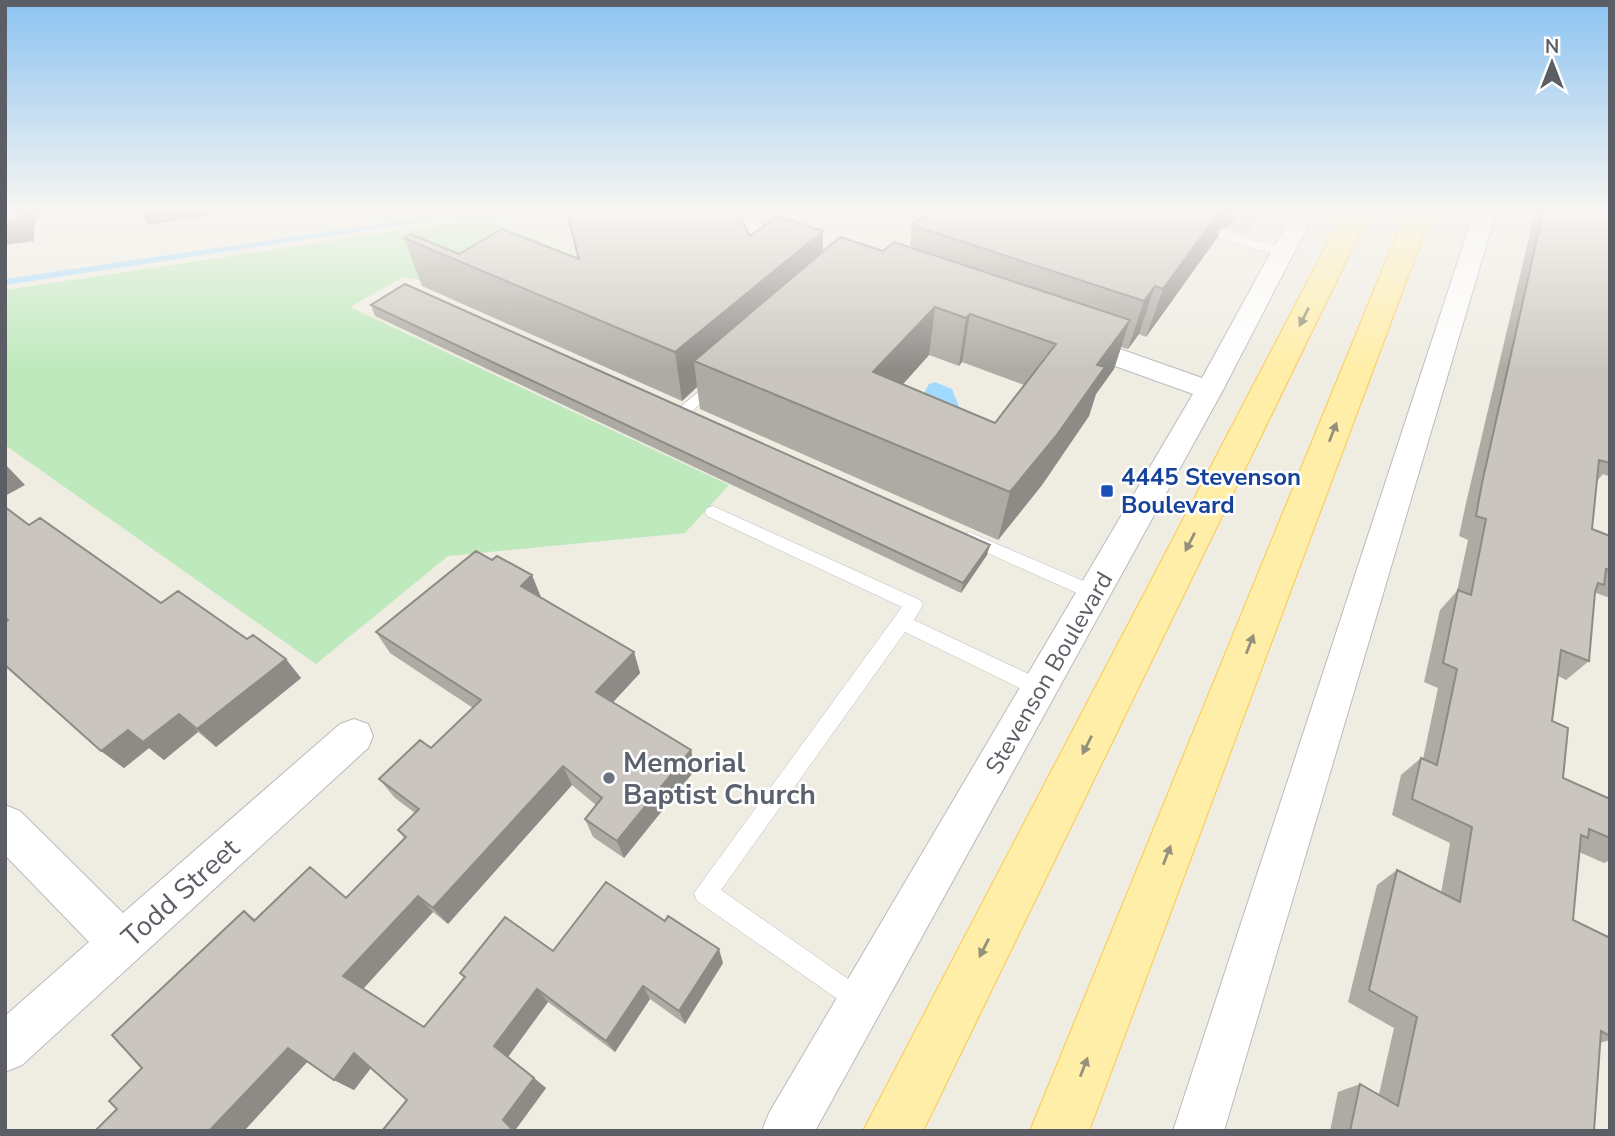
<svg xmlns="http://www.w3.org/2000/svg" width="1615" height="1136" font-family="'Nunito Sans',sans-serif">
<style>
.education{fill:#dfdbd1}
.green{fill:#bee9bc}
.water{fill:#a2daff}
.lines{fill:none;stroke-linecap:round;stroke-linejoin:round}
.stream{fill:#a2daff;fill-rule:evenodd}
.lane-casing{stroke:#b8bbc0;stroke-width:1}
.street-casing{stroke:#b8bbc0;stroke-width:2}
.primary-casing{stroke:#ffc74b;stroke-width:2}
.lane{fill:#fff;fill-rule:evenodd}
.street{fill:#fff;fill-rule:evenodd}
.primary{fill:#ffeea7;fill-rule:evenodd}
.wall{fill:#aeaaa4;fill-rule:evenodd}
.shaded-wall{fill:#8d8b86}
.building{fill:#cac6bf;stroke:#8d8b86;stroke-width:2;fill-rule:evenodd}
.oneway{fill:#94917c}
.transit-dot{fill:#1a4fb4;stroke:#fff;stroke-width:2.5}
.worship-dot{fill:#6b7280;stroke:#fff;stroke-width:2.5}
.labels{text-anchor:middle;stroke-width:5;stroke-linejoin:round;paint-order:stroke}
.transit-label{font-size:24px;font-weight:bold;fill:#164399;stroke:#fff;text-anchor:start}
.street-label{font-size:24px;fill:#5b5f65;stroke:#fff}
.near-worship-label{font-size:28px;font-weight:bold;fill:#5b616d;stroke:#fff;text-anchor:start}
.near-street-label{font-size:28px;fill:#5b5f65;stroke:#fff}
</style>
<rect width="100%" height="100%" fill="#efece2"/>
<path class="education" d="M1168,212H1261L1247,235Z"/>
<path class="green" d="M484,218L577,257L459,288L403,277L350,307L729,485L685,533L448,556L316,664L5,445V290Z"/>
<path class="water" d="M935,382L952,389L960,409L932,411L925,391L929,384Z"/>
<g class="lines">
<path class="stream" d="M437,212H451L422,222L5,285V279L421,218Z"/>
<g class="lane-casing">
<path id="lane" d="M1198,224L1286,249L1288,252L1282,256L1194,231V225Z
M715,378L722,383L720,386L689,414H679V408Z
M713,506L920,600L923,605L914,620L1048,683L1051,689L1048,695L1041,697L1034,695L905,632L721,890L868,993L871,1002L868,1011L859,1014L697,901L694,893L902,607L707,516L705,512L707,508Z
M969,532L1100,588L1103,593L1100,598H1088L963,542L961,538Z"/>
</g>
<g class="street-casing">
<path id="street" d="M694,212H727L806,240L810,245L806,250H790L697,217Z
M1293,212H1315L1223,390L815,1131H762L769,1113L1193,394L1065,348L1061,342L1065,336H1083L1202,378Z
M1474,212H1496L1224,1131H1173Z
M354,719L368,724L373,736L368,748L22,1065L5,1072V1016L89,942L5,855V805L20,811L123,913L340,724Z"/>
</g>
<g class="primary-casing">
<path id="primary" d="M1344,212H1370L923,1131H863Z
M1406,212H1432L1089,1131H1030Z"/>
</g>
<use href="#lane" class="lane"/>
<use href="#street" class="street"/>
<use href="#primary" class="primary"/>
</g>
<path class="wall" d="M926,212H1238L1229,226L1223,229L1221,228L1217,238L1146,337L1139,334L1128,349L1121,347L1114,369L1096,394L1089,416L1042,485L998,540L700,409L697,387L682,401L422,286L404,238L459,254L577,258L568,216L750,236L823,231V251H883L910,247L912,225ZM929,355L959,366L962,362L1024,385L995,423L903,384Z
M1535,212H1610V475L1608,476L1603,474L1597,481L1592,529L1610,536V598L1596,593L1595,594L1589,661L1566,680L1558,676L1552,721L1563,778L1610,799V860L1604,863L1579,852L1573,920L1610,938V1040L1600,1043L1594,1131H1330L1338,1092L1360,1084L1379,1094L1394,1028L1348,1002L1377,885L1397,870L1441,893L1450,843L1392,815L1401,775L1421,758L1423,759L1438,688L1424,682L1440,610L1457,591L1468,540L1459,536L1466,503Z
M371,305L987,555L961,593L375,316Z
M29,525L161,603L301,678L216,747L198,732L164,760L149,748L124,768L101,751L8,620Z
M541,597L634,652L640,673L613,702L691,750L695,770L624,858L593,837L585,819L596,805L572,785L448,924L433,912L363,989L424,1027L465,978L460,973L553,951L723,963L685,1024L650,999L615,1052L548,1002L508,1057L546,1088L516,1129L519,1131H382L407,1100L371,1068L354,1090L334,1080L307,1062L244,1131L117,1109L244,911L255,919L346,898L405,839L398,830L415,813L395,798L379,779L431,748L473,708L390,653L376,632Z"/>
<path class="shaded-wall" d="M19,212H40L34,228V241L5,245V223Z
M141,212H234L148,225Z
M1219,212H1227L1217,238L1146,337L1163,289Z
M1230,212H1238L1229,226L1223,229Z
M823,231V279L694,361L697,387L682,401L675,352Z
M1155,286L1139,334L1128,349L1144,301Z
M935,307L929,355L870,421L873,372Z
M970,314L962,362L959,366L966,318Z
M1130,320L1114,369L1096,394L1089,416L1042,485L998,540L1010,492L1097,365Z
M5,464L25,485L5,496Z
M990,545L987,555L961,593L963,583Z
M532,575L541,597L521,586Z
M634,652L640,673L604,712L596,692Z
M286,659L301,678L216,747L197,729Z
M179,714L198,732L164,760L149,748L124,768L101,751L128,730Z
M691,750L695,770L624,858L617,841Z
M563,766L572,785L448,924L433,908Z
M418,896L433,912L362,990L343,976Z
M719,949L723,963L685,1024L679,1011Z
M643,986L650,999L615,1052L606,1041Z
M537,989L548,1002L508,1057L494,1046Z
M288,1048L310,1059L244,1131H209Z
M354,1053L374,1064L354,1090L334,1080Z
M534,1078L546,1088L516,1129L519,1131H511L503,1120Z"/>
<path class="building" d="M5,212H19V221L5,223Z
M583,212H738L750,236L777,216L823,231L675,352L404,238L411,234L459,254L502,229L579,259L568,216Z
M926,212H1219L1163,289L1155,286L1144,301L912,225Z
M1543,212H1610V463L1599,460L1592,529L1610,536V570L1606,569L1604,585L1598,583L1595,592L1589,661L1561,650L1552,721L1568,728L1563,778L1610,799V838L1589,829L1588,838L1581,835L1573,920L1610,938V1036L1601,1031L1594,1131H1350L1360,1084L1398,1106L1417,1017L1369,990L1397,870L1460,902L1472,827L1412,799L1421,758L1437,765L1457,669L1443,663L1458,590L1471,595L1486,519L1476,516L1482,483Z
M840,237L883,251L894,242L1130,320L1097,365L1105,367L1056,436L1010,492L694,361ZM935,307L966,318L970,314L1056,344L995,423L873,372Z
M405,284L990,545L963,583L371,305Z
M5,507L29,525L40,518L161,603L178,591L247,639L253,635L286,659L197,729L179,714L143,742L128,730L101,751L5,665V622L8,620L5,617Z
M476,551L492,560L497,556L532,575L521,586L634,652L596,692L691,750L617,841L585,819L602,798L563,766L433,908L418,896L343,976L424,1027L465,977L460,973L505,917L553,951L606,882L665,921L668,916L719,949L679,1011L643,986L606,1041L537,989L494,1046L534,1078L503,1120L512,1129L511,1131H382L407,1100L354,1053L334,1080L288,1048L209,1131H95L117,1109L109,1101L142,1068L112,1035L244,911L254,921L310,867L346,898L406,837L398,830L419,809L379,779L420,740L431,748L481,700L376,632Z"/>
<defs><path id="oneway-solid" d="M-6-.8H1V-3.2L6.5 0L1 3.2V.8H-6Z" transform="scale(1.75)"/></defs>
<g class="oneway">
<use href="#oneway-solid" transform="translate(1304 317) rotate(117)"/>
<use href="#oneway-solid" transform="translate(1333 432) rotate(-69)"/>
<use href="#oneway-solid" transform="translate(1190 542) rotate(117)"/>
<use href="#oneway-solid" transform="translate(1250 644) rotate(-69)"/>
<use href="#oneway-solid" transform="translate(1087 745) rotate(117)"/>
<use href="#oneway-solid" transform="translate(1167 855) rotate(-69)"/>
<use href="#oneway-solid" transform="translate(984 948) rotate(117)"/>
<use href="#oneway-solid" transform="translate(1084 1067) rotate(-69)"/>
</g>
<linearGradient id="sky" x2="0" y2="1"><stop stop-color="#8cc3f1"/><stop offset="0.57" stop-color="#f8f6f2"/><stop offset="1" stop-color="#f8f6f2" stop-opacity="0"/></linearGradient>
<rect width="1615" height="371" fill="url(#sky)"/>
<rect class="transit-dot" x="1100" y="484" width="14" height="14" rx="3.5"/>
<circle class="worship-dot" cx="609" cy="778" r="7"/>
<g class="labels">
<g class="transit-label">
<text x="1121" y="485">4445 Stevenson<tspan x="1121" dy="28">Boulevard</tspan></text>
</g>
<g class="street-label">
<text transform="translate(1049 673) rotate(-60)" y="8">Stevenson Boulevard</text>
</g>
<g class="near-worship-label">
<text x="623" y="772">Memorial<tspan x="623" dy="32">Baptist Church</tspan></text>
</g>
<g class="near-street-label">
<text transform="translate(180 892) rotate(-42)" y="10">Todd Street</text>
</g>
</g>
<rect width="1615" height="1136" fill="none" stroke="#5b5f65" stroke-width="14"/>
<g transform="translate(1552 63)" stroke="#ffffff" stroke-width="5" paint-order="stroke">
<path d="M0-5L12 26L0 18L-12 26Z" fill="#5b5f65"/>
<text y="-10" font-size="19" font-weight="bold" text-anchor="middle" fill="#5b5f65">N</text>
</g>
</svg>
